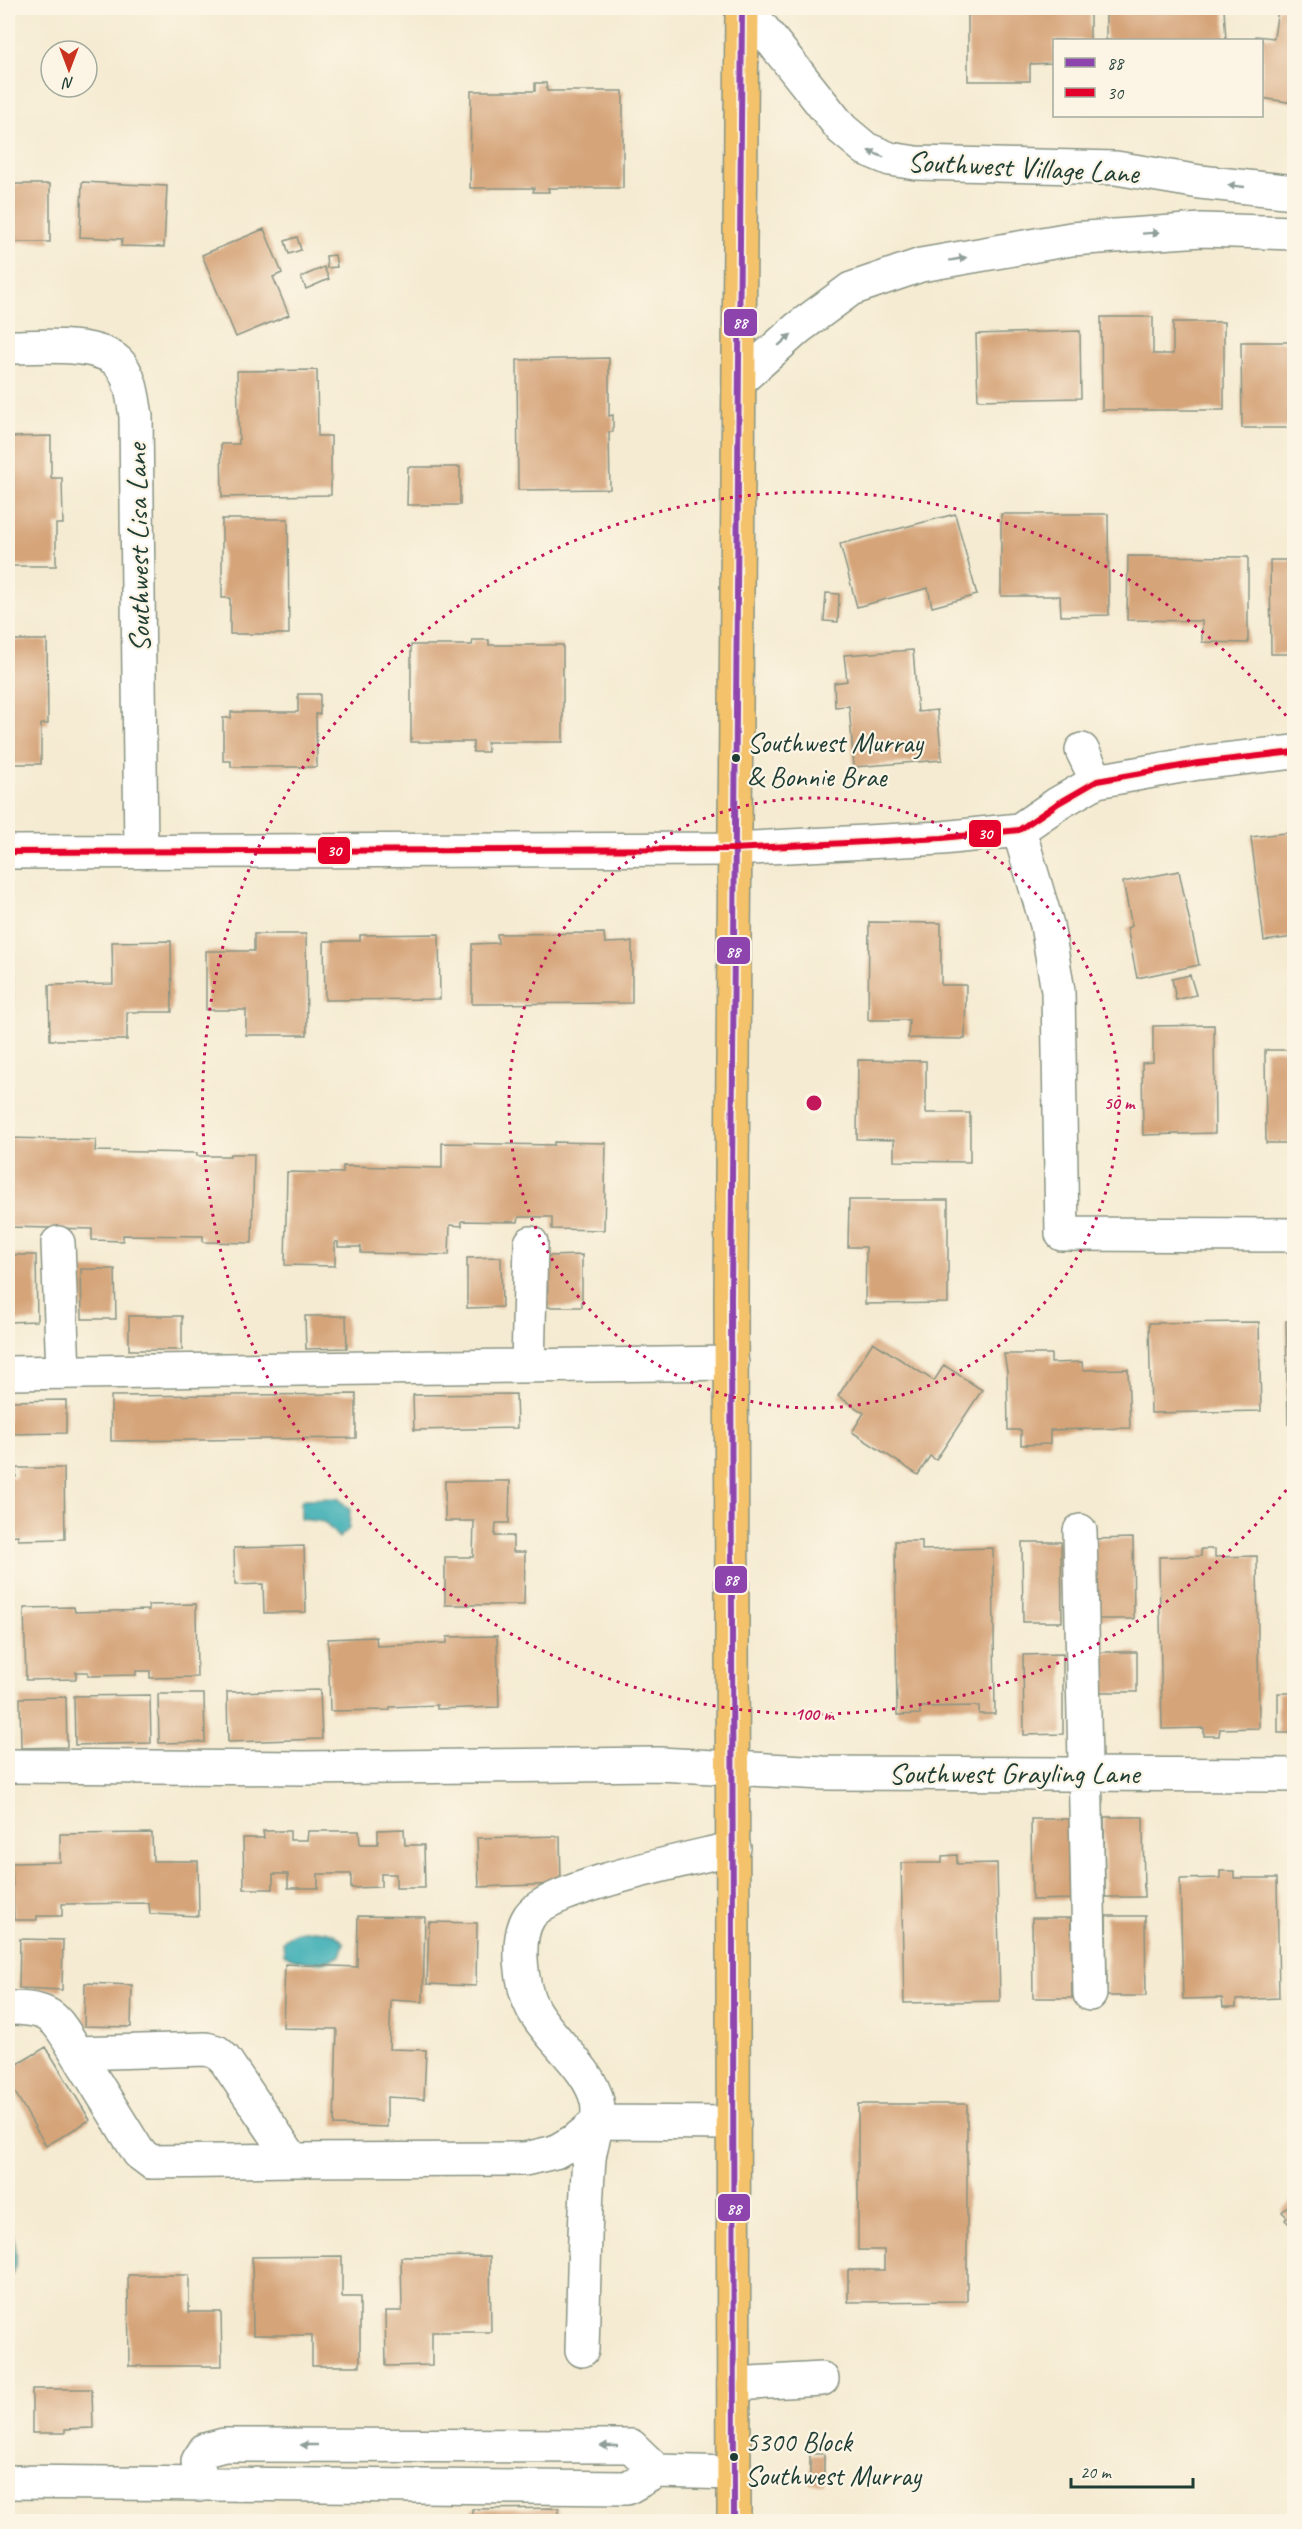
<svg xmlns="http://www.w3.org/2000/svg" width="1302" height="2529" font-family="Caveat,sans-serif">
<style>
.water{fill:#3daeb5;stroke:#2e7674;stroke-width:1.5}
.building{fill:#d5a479}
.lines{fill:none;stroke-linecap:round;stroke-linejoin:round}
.minor-casing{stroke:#8a9483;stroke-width:36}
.major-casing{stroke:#8a9483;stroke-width:36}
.minor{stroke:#fff;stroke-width:33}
.major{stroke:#f3c26a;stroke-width:33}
.bus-1-casing{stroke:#fcf5e5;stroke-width:10}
.bus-2-casing{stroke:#fcf5e5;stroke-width:10}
.bus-1{stroke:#8e44ad;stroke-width:6}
.bus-2{stroke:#e4002b;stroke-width:6}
.oneway{fill:#8f9e9a}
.ring{fill:none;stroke:#c2185b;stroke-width:3;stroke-dasharray:3 6}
.bus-dot{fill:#1f3d34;stroke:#fcf5e5;stroke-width:2}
.labels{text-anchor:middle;stroke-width:4.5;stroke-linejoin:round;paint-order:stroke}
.bus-label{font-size:28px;fill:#1f3d34;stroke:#fcf5e5;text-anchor:start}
.street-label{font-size:30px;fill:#1f3d34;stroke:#fcf5e5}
.centre{fill:#c2185b;stroke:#fcf5e5;stroke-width:3}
.ring-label{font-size:18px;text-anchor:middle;font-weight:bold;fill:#c2185b;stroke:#fcf5e5;stroke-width:4.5;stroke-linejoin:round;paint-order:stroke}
.line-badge{stroke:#fcf5e5;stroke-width:2}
.badge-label{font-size:16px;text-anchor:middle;font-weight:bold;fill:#fff}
</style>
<rect width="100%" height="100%" fill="#fcf5e5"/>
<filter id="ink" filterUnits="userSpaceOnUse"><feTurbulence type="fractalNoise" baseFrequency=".0167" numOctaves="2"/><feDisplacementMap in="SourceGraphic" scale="12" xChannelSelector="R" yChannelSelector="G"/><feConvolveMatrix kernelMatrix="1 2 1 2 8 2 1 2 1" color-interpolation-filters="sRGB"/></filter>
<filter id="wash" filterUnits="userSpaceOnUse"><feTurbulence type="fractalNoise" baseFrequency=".008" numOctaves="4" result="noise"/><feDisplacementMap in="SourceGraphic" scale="24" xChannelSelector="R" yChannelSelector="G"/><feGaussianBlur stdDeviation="1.35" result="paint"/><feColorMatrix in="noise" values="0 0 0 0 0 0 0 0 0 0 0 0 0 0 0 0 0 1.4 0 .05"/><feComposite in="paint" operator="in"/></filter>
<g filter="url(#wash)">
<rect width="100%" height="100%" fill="#f5ebd2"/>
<path class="water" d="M338,1498L350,1510L349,1529L339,1538L324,1522L301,1519V1502L303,1499Z
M314,1930C328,1931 335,1932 344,1943L340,1956C324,1965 300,1964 284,1954L283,1941C292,1931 302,1931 314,1930Z
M8,2227C16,2240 22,2268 8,2277Z"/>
<g id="blocks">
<path class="building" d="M968,8H1090V40H1054V63L1030,64V81H968Z
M1179,8L1224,9L1226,40H1106V12L1179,10Z
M1278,8H1294V103L1262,98V40H1256V36L1274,38Z
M535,83H546L547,91H623V188H548L549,192H533L534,188H470L471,91H535Z
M82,182L167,186L164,247L121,246L122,239L80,237Z
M8,184H50V242H13V250H8Z
M264,229L282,273L273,277L289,315L236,337L202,255Z
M297,237L301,250L289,254L285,241Z
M335,255L337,267L327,268L326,256Z
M324,267L329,279L306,289L301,277Z
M1101,317H1153V354H1173V322H1224V410H1102Z
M1080,331L1081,398L978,400L976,334Z
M1241,342H1294V428H1242Z
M609,358V416L613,415V432H609L610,489L518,490L517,360Z
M317,370L318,436H331V495L222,497L221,444H239L237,371Z
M51,436V478H62L63,524H56V566H8V437Z
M408,467H460V505H407Z
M955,514L977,595L932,607L928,588L857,607L840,544Z
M1001,514H1108L1109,615L1061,616L1060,596H1001Z
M222,519H288L289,634H230V598H222Z
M1128,556L1248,557V643L1202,642V621L1127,620Z
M1270,560H1294V654H1271Z
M826,593L839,594L838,622L824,621Z
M8,640H47L48,724H41V764H8Z
M473,640H489V645H563V742H487L488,752H473V742H411V645H472Z
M913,650L918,712L937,710L942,760L854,767L849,706L835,707L834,683L847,681L844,655Z
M298,694H320V714H316L317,767H231V761H223V718H231V712H298Z
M1294,832V937L1264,941L1251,837Z
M1179,871L1199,965L1137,978L1127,928L1132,926L1123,882Z
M869,922L941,923V985H966L965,1039L908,1038L909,1020H868Z
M604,933L605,943L632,942V1003L472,1004V944L498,943L497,934Z
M254,934H306L307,1035H246V1010H206V951H254Z
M439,934L440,999L325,1000L324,941H360V935Z
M8,936H10L14,1002H8Z
M171,941L172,1012H127V1040H50L49,985L113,984L112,942Z
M1190,975L1196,995L1176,1000L1172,979Z
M1214,1025L1215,1133L1143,1135L1142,1063L1153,1062V1026Z
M1265,1050H1294V1143H1266Z
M858,1060L926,1061V1113H970V1162L894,1161V1140L857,1139Z
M8,1138L96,1140L95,1151L197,1153V1156H230V1154H254L252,1243L203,1242V1236L123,1235V1241L92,1240V1229L8,1227Z
M554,1142L606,1143L604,1230L552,1229V1217H519L518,1222L462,1221V1226L450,1225L449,1255L361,1253V1247H338V1242H335V1266L285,1265L287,1172L343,1173V1166L442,1168V1143L554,1145Z
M849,1200H948V1303L865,1304L866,1247H848Z
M8,1255H36L37,1321L8,1322Z
M582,1255V1307H548L547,1256Z
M501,1257L502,1307L467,1308V1258Z
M81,1269H115L116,1319H82Z
M129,1316H182V1350H129Z
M305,1316H346L347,1348L306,1349Z
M1286,1321H1294V1423L1288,1424Z
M1259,1322L1261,1411L1151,1413L1149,1323Z
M873,1342L934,1381L944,1365L982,1390L936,1460L930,1456L918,1475L852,1432L864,1413L838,1396Z
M1004,1354H1051V1363L1082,1362L1083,1370L1128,1369L1130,1428L1050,1430V1444L1021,1445V1430H1008L1007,1372Z
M356,1394V1438L111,1441V1396Z
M516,1394L517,1428L414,1430L413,1395Z
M66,1400V1433L8,1434V1401Z
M16,1468H64L65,1539L18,1540V1535L8,1536V1477H16Z
M445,1481H510L509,1523H496L495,1536H513V1552H525L524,1605H445V1557H473L474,1521H445Z
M1133,1538L1134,1619H1095L1094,1539Z
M895,1541H922V1550L993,1548L995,1714H979V1706L920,1707V1714L897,1715Z
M1022,1542H1061L1062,1622H1023Z
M304,1546L306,1612L264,1613L263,1584L235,1585L234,1548Z
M1201,1549H1215V1557L1257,1556L1259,1728L1220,1729L1219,1736H1204V1728L1162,1729L1159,1557L1201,1556Z
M8,1555H11L13,1604H8Z
M196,1604L197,1677L150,1678V1671H136V1675L88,1676V1672H76V1679L26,1680L24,1608L74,1607L75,1612L149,1610L148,1605Z
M497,1636L499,1707L437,1709V1705L390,1707V1710L330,1711L328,1639L376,1637L377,1646L447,1643V1637Z
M1096,1652H1137V1692H1096Z
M1063,1654V1734L1024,1735L1023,1655Z
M320,1690L322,1739L228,1742L227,1692Z
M1278,1693H1294V1733H1278Z
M158,1694H204L205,1742L159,1743Z
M150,1695L151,1743L75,1745L74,1696Z
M66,1697L67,1747L21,1748L20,1698Z
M1104,1817H1143L1144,1897H1105Z
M1031,1819H1070L1071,1899L1032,1900Z
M404,1829L405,1845H424L425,1888H396V1874H381V1887L351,1888V1874H318V1888H288V1874H273V1889H244L243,1838H264L263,1831H290V1840H307L308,1831H359L360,1844H378V1830Z
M152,1833L153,1861H198L199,1916L150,1914L149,1903L62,1904V1916H37V1920H14L12,1863L60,1862V1834Z
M560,1836L561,1884L479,1887L477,1838Z
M957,1855V1864L997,1863L1000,2001L904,2003L901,1863H942V1856Z
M1220,1871H1234V1878H1277L1279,1998L1236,2000V2007H1223L1222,1998L1183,1999L1180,1879L1220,1878Z
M358,1916L425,1917L423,2002L391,2000L389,2049L426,2050L424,2099L387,2097V2127L334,2125L337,2029L283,2028L285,1964L357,1967Z
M1106,1916H1145L1146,1996H1107Z
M1032,1918H1071L1072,1998H1033Z
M429,1922L477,1923L476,1986L427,1984Z
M20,1939L63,1940L62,1990L19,1988Z
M85,1983L132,1985L131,2027L84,2026Z
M46,2047L90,2120L46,2146L8,2080V2070Z
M858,2104H967V2301L848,2302V2270H884V2250H858Z
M1294,2199V2229L1285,2220L1287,2217L1282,2212Z
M342,2256V2297H360V2366H312V2335H253L252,2257Z
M490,2256L491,2332H432V2365L386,2366L385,2311H402L401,2257Z
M128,2275H189V2312H221L222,2366H129Z
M32,2389H92L93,2428L65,2429V2433H32Z
M810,2454H824V2484H810Z
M559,2508V2522H472V2509Z
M313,2516V2522H290V2517Z
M620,2518V2522H595V2519Z"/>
</g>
</g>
<g filter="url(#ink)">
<use href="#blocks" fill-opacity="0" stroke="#8a9483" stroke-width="1.5"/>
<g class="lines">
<g class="minor-casing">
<path id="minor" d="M746,8L842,129L866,149L890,159L916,163L1116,168L1200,182L1294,192
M8,347C36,347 96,341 118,362C131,375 133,399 136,416L141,851
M741,379L798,328L851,289L921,265L1071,239L1202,230L1294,233
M1082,750L1097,781
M1019,830L1047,925L1058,991L1062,1234L1294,1235
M8,852L733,849L942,838L1019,830L1057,804L1097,781L1198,763L1294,752
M58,1243L63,1372
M528,1366L531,1243
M8,1373L732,1363
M1080,1531L1090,1994
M8,1766L303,1768L659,1764L823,1773L1294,1775
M8,2008C53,2008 55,2017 77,2053L206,2049L217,2052L225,2060L293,2160L525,2159L555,2152L576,2140L598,2122L734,2123
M77,2053L139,2153L151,2162L293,2160
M582,2350C584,2287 584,2222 589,2159C591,2139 601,2122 597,2101C589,2067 550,2040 533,2009C521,1987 515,1939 529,1917C547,1887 695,1858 734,1848
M734,2384L822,2379
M8,2482L627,2488L657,2471L734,2473
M200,2485L198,2461L205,2450L224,2445L631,2446L657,2471"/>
</g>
<g class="major-casing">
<path id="major" d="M734,2522C736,2113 730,1705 731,1296C732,866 742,437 742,8"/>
</g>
<use href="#minor" class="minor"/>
<use href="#major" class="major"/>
<g class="bus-1-casing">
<path id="bus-1" d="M734,2522C736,2113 730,1705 731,1296C732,866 742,437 742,8"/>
</g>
<g class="bus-2-casing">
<path id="bus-2" d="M8,852L733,849L942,838L1019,830L1057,804L1097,781L1198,763L1294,752"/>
</g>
<use href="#bus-1" class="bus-1"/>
<use href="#bus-2" class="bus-2"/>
</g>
<defs><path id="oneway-solid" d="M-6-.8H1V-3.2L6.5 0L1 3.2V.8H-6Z" transform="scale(1.5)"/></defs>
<g class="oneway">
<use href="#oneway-solid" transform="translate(876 154) rotate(-157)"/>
<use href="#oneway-solid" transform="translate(1236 186) rotate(-174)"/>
<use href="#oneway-solid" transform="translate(1151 233) rotate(-4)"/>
<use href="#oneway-solid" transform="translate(958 259) rotate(-10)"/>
<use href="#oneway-solid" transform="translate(785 340) rotate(-41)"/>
<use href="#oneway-solid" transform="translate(309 2445) rotate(-180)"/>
<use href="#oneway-solid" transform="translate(609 2446) rotate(-180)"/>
</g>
</g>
<g class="ring">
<circle cx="814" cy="1103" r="305"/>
<path d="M1292 1483A611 611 0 1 1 1292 723"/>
</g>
<g class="bus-dot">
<circle cx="736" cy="758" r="5"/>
<circle cx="734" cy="2457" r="5"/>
</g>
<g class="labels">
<g class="bus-label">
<text x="747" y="752">Southwest Murray<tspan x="747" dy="34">&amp; Bonnie Brae</tspan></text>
<text x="745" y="2451">5300 Block<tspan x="745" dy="34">Southwest Murray</tspan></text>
</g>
<g class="street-label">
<text transform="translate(1023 167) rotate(3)" y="10">Southwest Village Lane</text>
<text transform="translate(138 548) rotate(-91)" y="10">Southwest Lisa Lane</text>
<text x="1014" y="1783">Southwest Grayling Lane</text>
</g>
</g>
<circle cx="814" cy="1103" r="9" class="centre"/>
<g class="ring-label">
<text x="1119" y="1109">50 m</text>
<text x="814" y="1720">100 m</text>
</g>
<g class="line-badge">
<rect x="723" y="308" width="35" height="29" rx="6" fill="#8e44ad"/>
<rect x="968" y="819" width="34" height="29" rx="6" fill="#e4002b"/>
<rect x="317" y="836" width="34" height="29" rx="6" fill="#e4002b"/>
<rect x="716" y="936" width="35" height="29" rx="6" fill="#8e44ad"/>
<rect x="714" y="1565" width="34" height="29" rx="6" fill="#8e44ad"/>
<rect x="717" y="2193" width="34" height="29" rx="6" fill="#8e44ad"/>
</g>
<g class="badge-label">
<text x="740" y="328">88</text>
<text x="985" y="839">30</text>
<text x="334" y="856">30</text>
<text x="733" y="957">88</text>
<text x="731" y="1585">88</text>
<text x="734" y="2214">88</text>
</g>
<rect width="1302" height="2529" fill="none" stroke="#fcf5e5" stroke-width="30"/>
<rect x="1053" y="39" width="210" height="78" fill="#fcf5e5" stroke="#a4ab9e" stroke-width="1.5"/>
<rect x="1065" y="58" width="30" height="9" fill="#8e44ad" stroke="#a4ab9e" stroke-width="1.5"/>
<text x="1107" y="69" font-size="18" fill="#1f3d34">88</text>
<rect x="1065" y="88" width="30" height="9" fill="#e4002b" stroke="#a4ab9e" stroke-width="1.5"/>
<text x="1107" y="99" font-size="18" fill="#1f3d34">30</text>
<g transform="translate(69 69) rotate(180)"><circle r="28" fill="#fcf5e5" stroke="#a4ab9e" stroke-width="1.5"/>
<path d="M0-4.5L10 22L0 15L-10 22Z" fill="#c8321e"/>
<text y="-9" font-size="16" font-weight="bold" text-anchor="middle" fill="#1f3d34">N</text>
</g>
<path d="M1071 2478v9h122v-9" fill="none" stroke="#1f3d34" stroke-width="3"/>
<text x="1080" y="2478" font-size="18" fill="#1f3d34" stroke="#fcf5e5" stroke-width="4.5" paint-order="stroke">20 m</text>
</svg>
